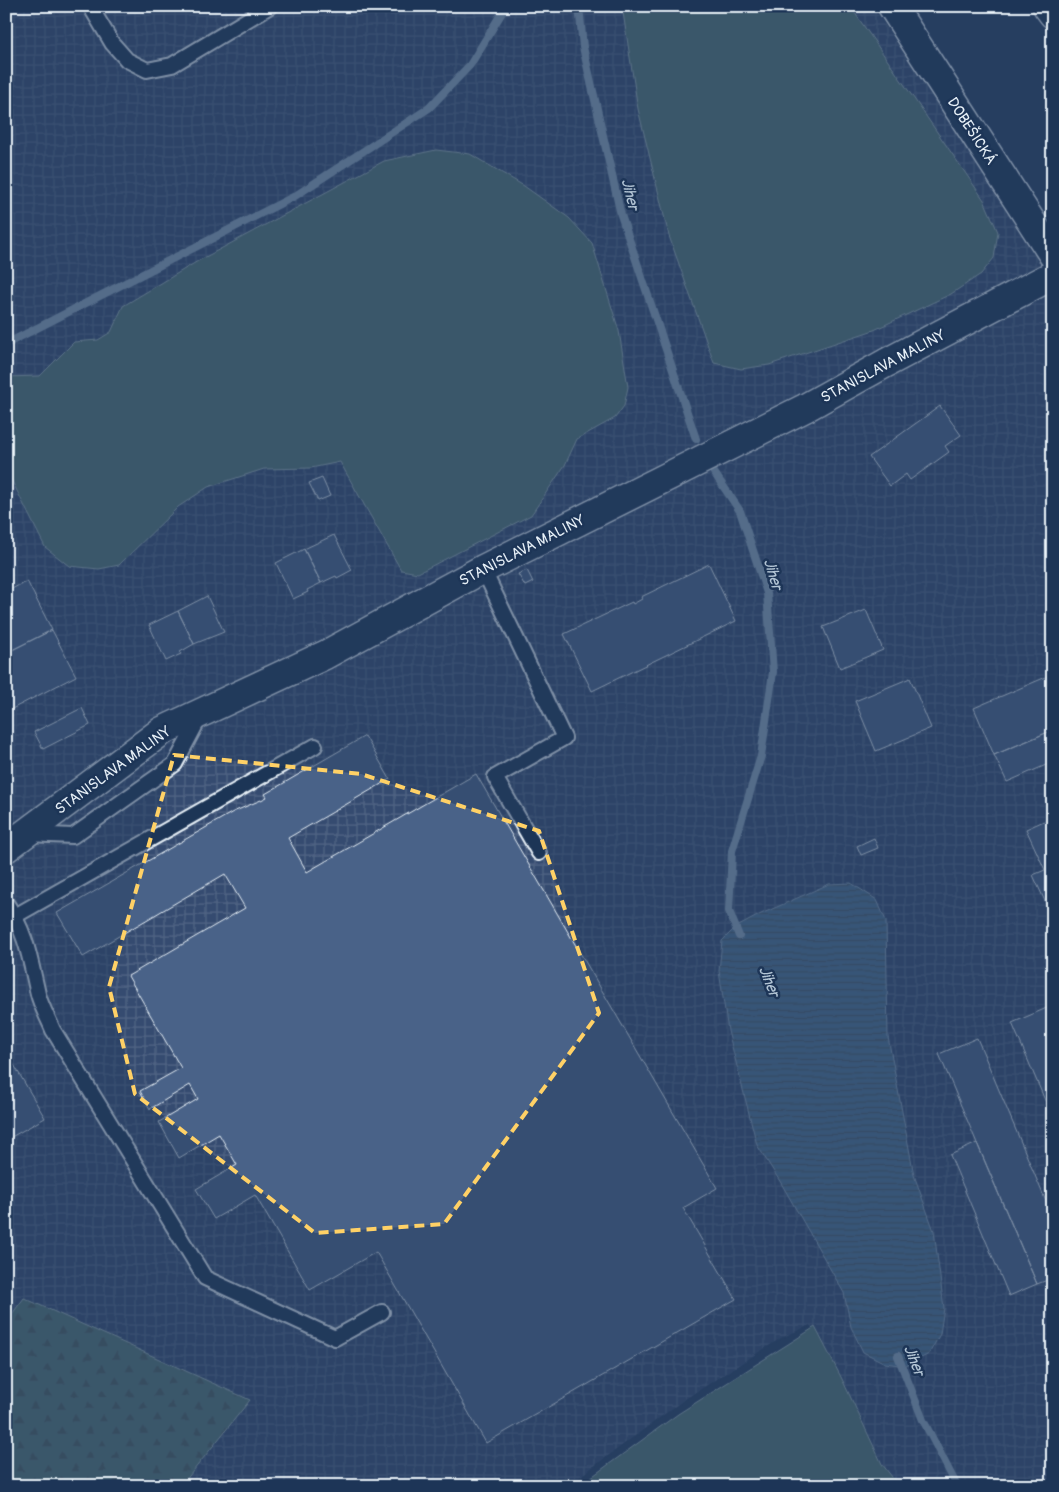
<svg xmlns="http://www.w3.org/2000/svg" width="1059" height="1492" font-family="Pangolin,sans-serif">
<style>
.industrial{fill:url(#industrial-grid)}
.green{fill:#527576;stroke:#9db3b7}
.forest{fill:url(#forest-firs);stroke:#9db3b7}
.water{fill:url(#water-rules);stroke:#8ca4bb}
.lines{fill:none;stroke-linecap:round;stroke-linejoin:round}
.stream{stroke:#8ca4bb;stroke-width:8}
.building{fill:#4a6288;stroke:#e8f1f8}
.lane-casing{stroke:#e8f1f8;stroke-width:18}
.street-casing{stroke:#e8f1f8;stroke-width:31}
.secondary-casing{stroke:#e8f1f8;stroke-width:31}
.highway-casing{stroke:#e8f1f8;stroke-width:31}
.lane{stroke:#1d3557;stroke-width:14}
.street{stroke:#1d3557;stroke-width:28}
.secondary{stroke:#1d3557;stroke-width:28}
.highway{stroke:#1d3557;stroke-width:28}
.marked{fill:none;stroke:#ffd166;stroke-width:4;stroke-dasharray:10 6;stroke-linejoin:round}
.labels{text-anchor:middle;stroke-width:5;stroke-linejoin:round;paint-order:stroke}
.street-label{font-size:15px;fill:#e8f1f8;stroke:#1d3557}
.water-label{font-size:16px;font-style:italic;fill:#b2c4d4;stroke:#1d3557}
</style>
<defs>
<pattern id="industrial-grid" width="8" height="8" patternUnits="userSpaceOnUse" patternTransform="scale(1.25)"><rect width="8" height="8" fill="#354c70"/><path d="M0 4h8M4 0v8" fill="none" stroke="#526685"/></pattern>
<pattern id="forest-firs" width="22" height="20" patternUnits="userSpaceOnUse" patternTransform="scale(1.25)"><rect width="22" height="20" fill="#527576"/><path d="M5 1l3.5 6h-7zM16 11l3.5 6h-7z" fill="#4c5e60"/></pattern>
<pattern id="water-rules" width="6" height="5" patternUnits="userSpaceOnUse" patternTransform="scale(1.25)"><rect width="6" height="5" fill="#4e7192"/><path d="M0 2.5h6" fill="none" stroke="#4a5a6a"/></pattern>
</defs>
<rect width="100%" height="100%" fill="#263e61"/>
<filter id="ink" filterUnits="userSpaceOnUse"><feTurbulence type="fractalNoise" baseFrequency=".02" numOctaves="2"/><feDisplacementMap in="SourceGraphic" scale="10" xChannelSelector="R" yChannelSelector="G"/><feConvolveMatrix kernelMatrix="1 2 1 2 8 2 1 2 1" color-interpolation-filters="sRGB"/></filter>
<g filter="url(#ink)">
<path class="industrial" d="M6,6H872L1053,277V1486H899L882,1464L842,1379L815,1327L812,1329L810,1325L781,1338L685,1399L567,1486H6Z"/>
<path class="green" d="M622,6H850L984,200L998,232L994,258L981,274L951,294L874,330L769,365L741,369L714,363L669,236L638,109Z
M436,150L470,154L524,186L569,218L592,243L619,331L628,387L624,406L615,418L577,439L565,465L531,515L418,573L401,570L340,462L311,468L264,469L208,487L178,507L119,565L99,569L69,566L45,547L6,469V377L40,376L74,342L98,340L111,332L123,306L198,261L384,161Z
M815,1327L842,1379L882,1464L899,1486H579L678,1414Z"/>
<path class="forest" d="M24,1298L250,1400L181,1486H6V1322Z"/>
<path class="water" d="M851,883L877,900L886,921L888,1037L914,1175L934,1231L944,1308L940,1334L929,1354L906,1366L885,1363L863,1352L851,1327L844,1293L781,1183L757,1145L728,1031L719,971L722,941L735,928L761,914L829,884Z"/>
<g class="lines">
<path class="stream" d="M579,6L583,47L621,215L696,439
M6,344L295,196L429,108L470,65L506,6
M713,471L740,511L767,593L773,672L761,756L732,851L729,911L739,936
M898,1356L923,1420L957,1486"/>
</g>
<path class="building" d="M940,406L961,435L945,446L949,452L910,480L906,474L890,486L869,457Z
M322,478L330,496L318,501L309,483Z
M334,535L352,570L337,578L336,576L321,583L304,549Z
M304,549L321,583L307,590L308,592L293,599L276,563Z
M709,564L736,621L592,691L564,634L632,602L633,604L642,599L641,597Z
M527,570L533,582L525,586L518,574Z
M27,581L52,630L6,653V592Z
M207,596L224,632L194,644L178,611Z
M866,610L883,650L840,668L823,627Z
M178,611L194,644L180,652L181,654L166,661L149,625Z
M52,630L76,676L6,712V653Z
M1053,674V730L994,755L974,708Z
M910,678L931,728L876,751L855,701Z
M82,708L90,725L43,749L34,732Z
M1048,732L1053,744V762L1007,782L994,755Z
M365,736L390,779L288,838L307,872L476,774L717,1188L683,1208L736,1299L486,1443L376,1252L310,1290L255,1195L214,1219L196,1189L237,1165L219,1134L179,1158L159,1122L198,1099L190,1085L150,1109L140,1091L181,1068L128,976L245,908L225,874L83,957L57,913L233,812L261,800L267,797L265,794Z
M1053,817V908L1049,910L1033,875L1045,870L1026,829Z
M874,838L878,848L861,855L857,846Z
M1049,1007L1053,1015V1119L1012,1023Z
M977,1038L1053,1218V1278L1037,1284L939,1054Z
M6,1051L45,1118L6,1140Z
M977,1143L1037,1284L1009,1296L950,1155Z"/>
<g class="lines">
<g class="lane-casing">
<path id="lane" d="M90,6L112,43L127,60L147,70L172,65L270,6
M483,569L564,738L495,777L539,853
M27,834L73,836L175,764L200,717
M6,903C27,933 30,960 38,994C41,1006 48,1018 53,1030L205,1278L335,1338L382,1312
M15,916L315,746"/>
</g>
<g class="street-casing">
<path id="street" d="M6,848L162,731L325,655L483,569L805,408L886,363L1053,275"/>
</g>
<g class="secondary-casing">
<path id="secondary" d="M892,6L1053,255"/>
</g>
<g class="highway-casing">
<path id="highway" d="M1047,6L1053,14"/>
</g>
<use href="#lane" class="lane"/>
<use href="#street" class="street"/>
<use href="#secondary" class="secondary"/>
<use href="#highway" class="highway"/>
</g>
</g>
<path d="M0 0H1059V1492H0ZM174,755L361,774L539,831L599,1013L444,1224L315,1233L135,1094L109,987Z" fill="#263e61" fill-opacity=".55" fill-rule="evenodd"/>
<path class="marked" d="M174,755L361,774L539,831L599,1013L444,1224L315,1233L135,1094L109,987Z"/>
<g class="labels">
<g class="street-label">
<text transform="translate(972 131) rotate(57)" y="5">DOBEŠICKÁ</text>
<text transform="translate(883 366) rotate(-28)" y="5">STANISLAVA MALINY</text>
<text transform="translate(522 550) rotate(-27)" y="5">STANISLAVA MALINY</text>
<text transform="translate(113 770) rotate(-36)" y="5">STANISLAVA MALINY</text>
</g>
<g class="water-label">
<text transform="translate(631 194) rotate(77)" y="6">Jiher</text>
<text transform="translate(774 574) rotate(74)" y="6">Jiher</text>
<text transform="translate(770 981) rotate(69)" y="6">Jiher</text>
<text transform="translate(915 1360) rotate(69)" y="6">Jiher</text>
</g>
</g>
<rect width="1059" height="1492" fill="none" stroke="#1d3557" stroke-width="25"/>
<rect x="12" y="12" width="1034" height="1467" fill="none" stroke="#e8f1f8" stroke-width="2" filter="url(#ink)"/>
</svg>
